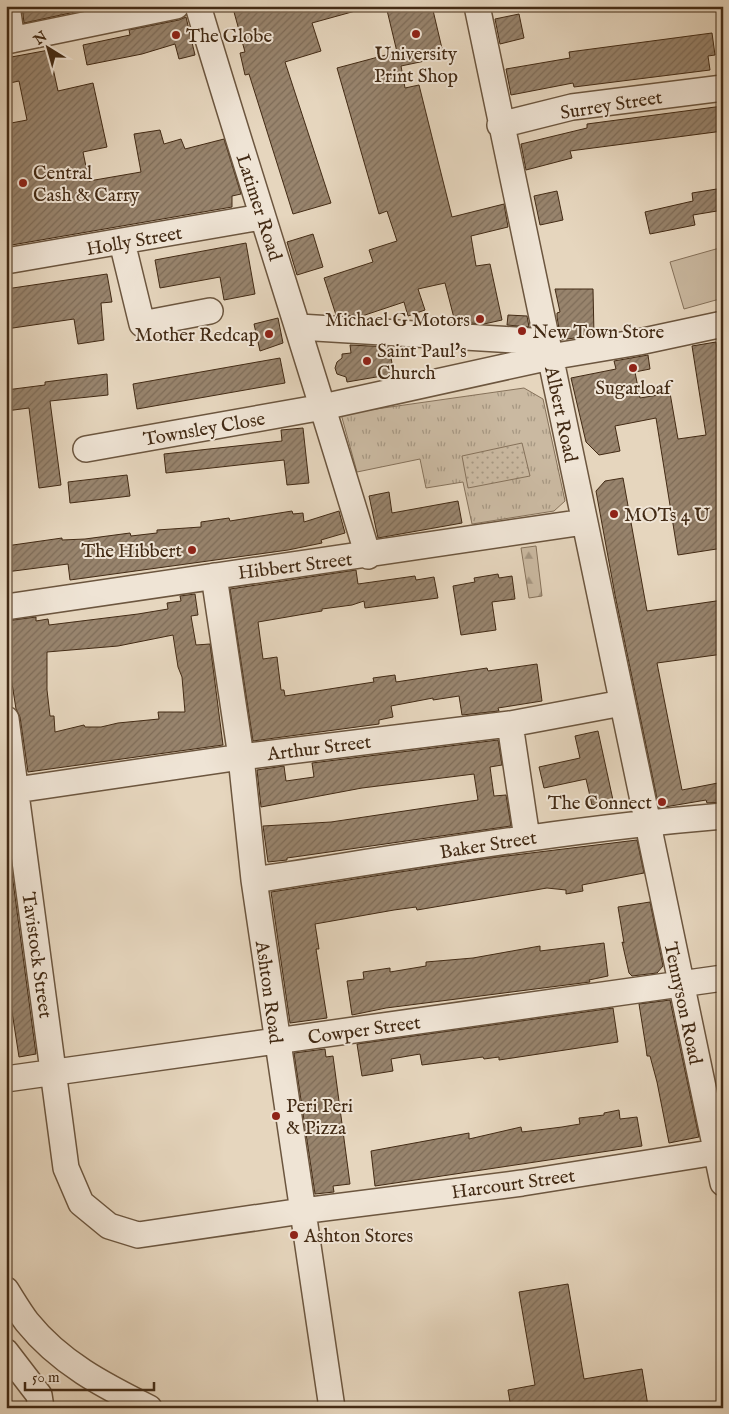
<svg xmlns="http://www.w3.org/2000/svg" width="729" height="1414" font-family="'IM FELL English',serif">
<style>
.grass{fill:url(#grass-tufts);stroke:#86725b}
.forest{fill:url(#forest-firs);stroke:#86725b}
.park{fill:url(#park-dots);stroke:#86725b}
.pitch{fill:#cab9a1;stroke:#86725b}
.building{fill:url(#building-hatch);stroke:#432b15;fill-rule:evenodd}
.lines{fill:none;stroke-linecap:round;stroke-linejoin:round}
.minor-casing{stroke:#6c563f;stroke-width:28}
.minor{stroke:#efe4d5;stroke-width:25}
.poi-dot{fill:#8f2418;stroke:#efe4d5;stroke-width:2}
.labels{text-anchor:middle;stroke-width:4;stroke-linejoin:round;paint-order:stroke}
.poi-label{font-size:19px;fill:#432b15;stroke:#efe4d5;text-anchor:start}
.street-label{font-size:19px;fill:#432b15;stroke:#efe4d5}
</style>
<defs>
<pattern id="grass-tufts" width="24" height="20" patternUnits="userSpaceOnUse" patternTransform="scale(1.25)"><rect width="24" height="20" fill="#cab9a1"/><path d="M3 7l-1-3M5 7V3M7 7l1-3M15 17l-1-3M17 17v-4M19 17l1-3" fill="none" stroke="#a69782"/></pattern>
<pattern id="forest-firs" width="22" height="20" patternUnits="userSpaceOnUse" patternTransform="scale(1.25)"><rect width="22" height="20" fill="#cab9a1"/><path d="M5 1l3.5 6h-7zM16 11l3.5 6h-7z" fill="#a69782"/></pattern>
<pattern id="park-dots" width="8" height="8" patternUnits="userSpaceOnUse" patternTransform="scale(1.25)"><rect width="8" height="8" fill="#cab9a1"/><path d="M2 2h.1M6 6h.1" fill="none" stroke="#a69782" stroke-width="1.8" stroke-linecap="round"/></pattern>
<pattern id="building-hatch" width="6" height="6" patternUnits="userSpaceOnUse" patternTransform="scale(1.25)"><rect width="6" height="6" fill="#98846d"/><path d="M-1 1l2-2M0 6l6-6M5 7l2-2" fill="none" stroke="#7e6c58"/></pattern>
</defs>
<rect width="100%" height="100%" fill="#e6d6be"/>
<filter id="stains"><feTurbulence type="fractalNoise" baseFrequency=".004" numOctaves="4"/><feColorMatrix values="0 0 0 0 .2 0 0 0 0 .09 0 0 0 0 .02 0 0 0 .5 -.17"/></filter>
<radialGradient id="worn" r=".72"><stop offset=".6" stop-color="#630" stop-opacity="0"/><stop offset="1" stop-color="#630" stop-opacity=".3"/></radialGradient>
<path class="grass" d="M524,388L543,399L565,501L554,511L472,524L463,482L426,488L420,459L357,472L341,414Z"/>
<path class="forest" d="M536,546L542,596L529,598L521,548Z"/>
<path class="park" d="M522,443L530,476L468,488L462,456Z"/>
<path class="pitch" d="M723,247V298L684,309L670,262Z"/>
<path class="building" d="M22,6H97L98,7L24,23Z
M252,6H358L359,10L312,23L321,51L285,62L331,203L293,214L249,74L245,75L240,53L245,52L234,12Z
M386,6H432L444,57L401,66L405,88L419,85L452,217L504,204L508,227L471,236L476,266L490,264L502,320L484,324L455,322L445,283L418,289L425,310L408,316L404,302L362,316L336,315L324,278L373,262L369,250L397,241L387,211L379,214L337,68L397,52Z
M519,14L524,38L500,44L495,19Z
M186,17L195,55L179,59L175,44L142,54L87,65L83,45L130,35L129,30L179,20Z
M712,33L715,55L708,56L710,70L574,87L573,83L511,95L506,69L570,58L569,52Z
M49,50L58,91L93,83L107,147L83,152L89,181L141,172L134,134L160,130L164,144L181,139L185,149L224,139L241,194L232,196V207L6,246V124L27,120L19,81L10,83L6,58Z
M723,106V131L570,151L572,158L526,170L521,144L587,128V124Z
M723,188V210L693,215L695,225L650,234L645,212L693,201L692,193Z
M557,191L563,220L540,225L534,196Z
M313,234L323,267L297,275L287,242Z
M246,243L255,294L224,300L220,277L160,288L155,260Z
M107,274L112,302L101,303L104,340L78,344L74,319L6,329V289Z
M555,289H593L594,335L561,340L557,317V313L560,312Z
M508,315L527,316L529,327L507,325Z
M278,318L283,343L260,351L254,324Z
M716,342L723,395V548L678,555L656,418L615,426L620,451L599,455L586,442L571,378L616,369L614,361L648,355L650,369L635,372L640,398L670,393L678,439L706,435L692,346Z
M350,345L389,347L394,374L347,382L346,377L337,374L335,368L337,362L342,358V354L351,353Z
M280,358L285,383L137,409L133,384Z
M107,374L108,395L50,401L61,485L39,488L29,408L6,411V390L45,385V382Z
M303,428L309,483L287,485L284,460L166,473L164,454L282,441L281,430Z
M127,475L130,496L70,503L68,482Z
M623,478L647,611L723,600V654L657,663L682,790L723,782V802L707,803L706,800L659,808L615,595L596,491L605,481Z
M389,492L392,513L458,501L462,523L378,538L369,496Z
M292,511L293,514L303,513L304,522L339,511L345,533L321,540L322,543L288,550L70,580L68,564L6,572V546L62,538V540L85,539L130,533L131,536L157,533V530L201,527V522L229,518L230,521Z
M356,570L358,584L415,576L416,580L434,577L438,598L365,608L364,601L352,605L322,609V611L258,622L263,659L277,657L281,690H284L285,696L374,682L373,678L395,675L396,682L487,668L488,671L537,664L542,701L498,708L499,711L462,715L459,696L433,700V698L391,706L393,717L379,720V724L253,741L230,589Z
M498,574L499,578L512,576L515,599L492,602L496,630L461,635L453,586L475,582L474,578Z
M195,594L198,615L191,616L196,645L210,644L223,745L28,772L20,717L16,709L9,664H11L6,621L36,617V621L48,619L49,625L138,614L168,609L167,603L181,601L180,596ZM173,635L178,667L182,677L185,712H158L159,719L118,723L101,727H85L84,725L55,732L54,716H50L47,690V652L118,646Z
M598,731L613,800L592,805L586,779L544,788L539,767L580,758L575,736Z
M498,740L502,765L490,767L494,796L506,795L511,826L287,858V860L268,862L263,826L331,822L478,800L474,774L362,788L261,807L257,770L284,766L286,781L314,777L312,763Z
M637,840L644,873L582,885L583,891L566,894V890L547,888L417,910L416,907L394,910L315,924L319,949H316L327,1018L290,1023L271,892L490,858Z
M6,866H11L36,1054L19,1057L6,973Z
M650,902L663,966L657,973L632,976L629,973L622,942L624,943L618,907Z
M604,943L608,976L589,980L590,982L386,1008L352,1015L347,981L364,979L363,972L390,968V972L426,966V962L473,958L540,946V951Z
M670,1000L699,1137L669,1143L657,1082L650,1056H647L646,1048L639,1004Z
M613,1008L618,1042L499,1060V1057L484,1059L483,1057L422,1065L420,1054L391,1059L393,1071L362,1076L357,1044Z
M325,1049L326,1057L333,1056L350,1184L333,1186L334,1192L315,1194L294,1053Z
M619,1110L620,1119L637,1117L642,1146L375,1186L371,1151L469,1133V1139L521,1127L522,1132L562,1127L580,1124L579,1118L604,1115V1113Z
M568,1284L584,1379L642,1369L648,1406L511,1408L508,1390L535,1385L519,1292Z"/>
<g class="lines">
<g class="minor-casing">
<path id="minor" d="M7,6L12,40
M198,6C253,190 313,372 368,556
M477,6L723,1183
M6,41L176,6
M500,125L572,107L723,88
M122,242L142,324L210,311
M6,261L261,217
M299,327L547,342
M86,449L323,407L550,357L639,342L723,324
M214,576L241,757L254,880L332,1408
M6,607L584,522
M6,719L66,1168L81,1203L109,1226L138,1235L302,1211L522,1183L723,1151
M510,724L527,838
M16,790L241,757L510,724L622,703
M254,880C410,856 566,829 723,816
M6,1079L723,978
M6,1290C13,1301 20,1313 27,1322C60,1363 103,1385 149,1408
M6,1352L39,1395L41,1408"/>
</g>
<use href="#minor" class="minor"/>
</g>
<g class="poi-dot">
<circle cx="416" cy="34" r="5"/>
<circle cx="176" cy="35" r="5"/>
<circle cx="23" cy="183" r="5"/>
<circle cx="480" cy="319" r="5"/>
<circle cx="522" cy="331" r="5"/>
<circle cx="269" cy="334" r="5"/>
<circle cx="367" cy="361" r="5"/>
<circle cx="633" cy="368" r="5"/>
<circle cx="614" cy="514" r="5"/>
<circle cx="192" cy="550" r="5"/>
<circle cx="662" cy="802" r="5"/>
<circle cx="276" cy="1116" r="5"/>
<circle cx="294" cy="1235" r="5"/>
</g>
<g class="labels">
<g class="poi-label">
<text x="186" y="42">The Globe</text>
<text x="416" y="60" text-anchor="middle">University<tspan x="416" dy="22">Print Shop</tspan></text>
<text x="33" y="179">Central<tspan x="33" dy="22">Cash &amp; Carry</tspan></text>
<text x="470" y="326" text-anchor="end">Michael G Motors</text>
<text x="532" y="338">New Town Store</text>
<text x="259" y="341" text-anchor="end">Mother Redcap</text>
<text x="377" y="357">Saint Paul's<tspan x="377" dy="22">Church</tspan></text>
<text x="633" y="394" text-anchor="middle">Sugarloaf</text>
<text x="624" y="521">MOTs 4 U</text>
<text x="182" y="557" text-anchor="end">The Hibbert</text>
<text x="652" y="809" text-anchor="end">The Connect</text>
<text x="286" y="1112">Peri Peri<tspan x="286" dy="22">&amp; Pizza</tspan></text>
<text x="304" y="1242">Ashton Stores</text>
</g>
<g class="street-label">
<text transform="translate(611 104) rotate(-9)" y="7">Surrey Street</text>
<text transform="translate(260 207) rotate(72)" y="7">Latimer Road</text>
<text transform="translate(134 240) rotate(-10)" y="7">Holly Street</text>
<text transform="translate(562 414) rotate(78)" y="7">Albert Road</text>
<text transform="translate(204 428) rotate(-10)" y="7">Townsley Close</text>
<text transform="translate(295 565) rotate(-7)" y="7">Hibbert Street</text>
<text transform="translate(319 747) rotate(-7)" y="7">Arthur Street</text>
<text transform="translate(488 844) rotate(-9)" y="7">Baker Street</text>
<text transform="translate(38 955) rotate(82)" y="7">Tavistock Street</text>
<text transform="translate(270 992) rotate(82)" y="7">Ashton Road</text>
<text transform="translate(684 1003) rotate(78)" y="7">Tennyson Road</text>
<text transform="translate(364 1029) rotate(-8)" y="7">Cowper Street</text>
<text transform="translate(513 1183) rotate(-8)" y="7">Harcourt Street</text>
</g>
</g>
<rect width="729" height="1414" fill="none" stroke="#e6d6be" stroke-width="25"/>
<rect x="8" y="8" width="714" height="1399" fill="none" stroke="#432b15" stroke-width="2.5"/>
<rect x="12" y="12" width="704" height="1389" fill="none" stroke="#432b15"/>
<g transform="translate(48 48) rotate(323)" stroke="#efe4d5" stroke-width="4" paint-order="stroke">
<path d="M0-4L9 19L0 12L-9 19Z" fill="#432b15"/>
<text y="-8" font-size="14" font-weight="bold" text-anchor="middle" fill="#432b15">N</text>
</g>
<path d="M25 1382v8h129v-8" fill="none" stroke="#432b15" stroke-width="2.5"/>
<text x="32" y="1382" font-size="15" fill="#432b15" stroke="#efe4d5" stroke-width="4" paint-order="stroke">50 m</text>
<rect width="100%" height="100%" filter="url(#stains)"/>
<rect width="100%" height="100%" fill="url(#worn)"/>
</svg>
